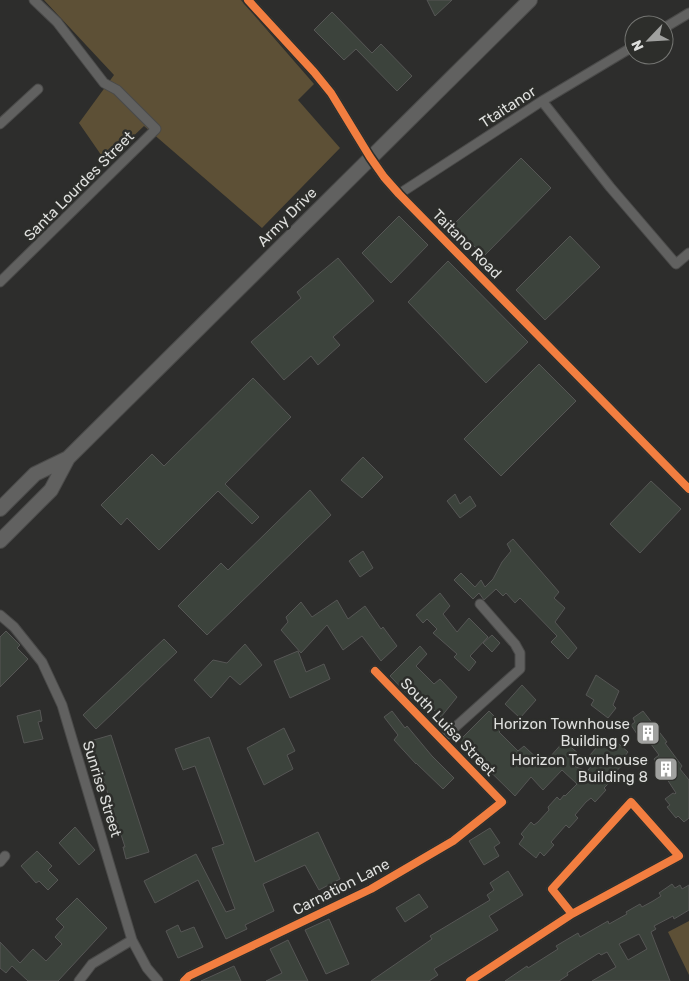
<svg xmlns="http://www.w3.org/2000/svg" width="689" height="981" font-family="Rubik,sans-serif">
<style>
.green{fill:#5d5036}
.building{fill:#3c433c;stroke:#565655;fill-rule:evenodd}
.lines{fill:none;stroke-linecap:round;stroke-linejoin:round}
.street-casing{stroke:#4a4a49;stroke-width:11}
.secondary-casing{stroke:#4a4a49;stroke-width:16}
.street{stroke:#616160;stroke-width:9}
.secondary{stroke:#616160;stroke-width:14}
.cycleway-casing{stroke:#2d2e2b;stroke-width:11}
.cycleway{stroke:#f27e40;stroke-width:8}
.labels{text-anchor:middle;stroke-width:5;stroke-linejoin:round;paint-order:stroke}
.street-label{font-size:15px;fill:#dedfdd;stroke:#2d2e2b}
.poi-label{font-size:15px;fill:#dedfdd;stroke:#2d2e2b;text-anchor:end}
</style>
<rect width="100%" height="100%" fill="#2d2d2c"/>
<path class="green" d="M44,0H241L314,84L298,100L340,148L262,228L144,126L106,162L79,123L114,75Z
M689,921V975L668,932Z"/>
<path class="building" d="M427,0H452L435,16Z
M332,12L372,53L381,44L412,76L397,91L356,49L344,60L314,30Z
M521,158L551,188L484,256L453,225Z
M399,216L428,245L391,283L362,253Z
M570,236L600,267L545,320L516,290Z
M338,258L374,301L333,337L340,345L318,365L311,356L284,380L251,342L301,298L297,292Z
M448,261L528,342L486,383L408,302Z
M539,364L576,401L501,476L464,439Z
M253,378L291,417L225,484L259,517L252,524L218,491L159,550L127,518L121,525L101,505L152,454L164,466Z
M363,457L383,477L362,498L341,480Z
M651,481L681,509L640,553L610,524Z
M310,490L331,515L207,635L178,606L221,563L228,570Z
M455,494L460,504L470,496L476,506L460,518L447,501Z
M513,539L559,592L554,598L565,608L555,622L577,648L568,659L551,642L557,636L520,598L515,603L506,593L503,596L496,589L484,600L479,593L473,599L454,580L461,573L475,587L481,580L485,587L493,579L502,562L511,551L507,544Z
M363,551L373,568L360,577L349,561Z
M440,593L450,606L443,614L457,632L469,618L488,637L470,656L476,662L469,671L454,657L457,654L433,633L437,629L427,619L423,623L416,615Z
M337,600L348,619L365,606L381,629L383,627L397,646L381,661L362,636L343,650L327,625L301,653L281,630L288,622L286,617L301,602L312,617Z
M6,631L20,645L17,648L28,659L0,687V637Z
M492,635L500,643L492,652L483,643Z
M164,639L177,652L96,729L83,715Z
M245,644L262,665L240,685L230,676L211,698L194,680L213,660L227,663Z
M420,646L427,654L416,666L434,684L440,679L457,697L441,717L418,694L413,700L390,676Z
M298,651L306,672L324,664L330,679L290,698L274,661Z
M596,675L619,691L613,705L616,708L608,718L591,705L594,700L586,695Z
M522,685L536,700L520,718L505,704Z
M40,710L42,721L38,722L43,739L24,743L17,716Z
M392,711L405,728L407,726L432,756L454,778L443,789L416,763V764L394,740L398,735L384,717Z
M489,711L504,726L499,732L518,751L524,746L543,764L549,758L548,756L550,757L564,741L580,755L571,765L587,771L596,761L590,755L604,739L607,741L611,737L628,752L624,757L627,760L607,781L609,783L604,788L606,790L595,802L591,798L586,802L575,815L578,818L569,828L566,825L551,842L554,845L544,856L540,852L536,858L519,844L524,837L521,834L531,822L534,825L538,822L549,810L548,807L557,797L560,800L564,795L565,796L577,784L562,770L543,790L531,777L515,796L459,741Z
M643,711L667,742L665,743L682,766L680,769L689,780V818L684,822L678,816L676,818L667,807L670,805L665,799L673,793L675,794L676,793L654,759L659,755L648,740L643,743L631,725L635,722L633,718Z
M284,728L295,751L287,755L293,769L264,785L247,748Z
M111,735L149,852L126,859L123,847H125L94,750L90,751L87,742Z
M209,737L255,862L318,832L340,879L319,890L305,865L263,884L274,911L245,925L247,929L226,939L198,880L155,903L144,881L196,854L226,912L235,909L212,848L224,844L195,766L183,770L175,749Z
M75,827L95,850L79,865L59,843Z
M490,828L500,843L494,847L499,856L484,865L469,841Z
M37,851L52,866L48,870L58,880L48,890L39,881L36,883L21,866Z
M508,871L523,895L489,916L498,930L434,969L438,975L429,981H371L432,939L430,936L490,900L487,895L494,890L490,883Z
M672,884L675,888L680,885L682,889L689,885V910L674,919L673,916L654,926L656,929L651,932L670,981H592L616,967L607,952L601,955L599,953L567,973L568,975L559,981H505L527,966L528,968L558,949L556,946L578,933L580,937L608,921L609,924L627,914L626,912L640,904L642,907L653,901L661,896L659,893ZM639,934L647,949L628,960L619,944Z
M419,894L428,907L405,922L396,908Z
M77,898L107,928L58,981H28L12,966L6,973L0,968V942L20,963L33,949L46,961L62,944L55,937L64,927L56,919Z
M329,919L349,964L326,974L305,930Z
M178,925L181,932L194,927L203,947L178,958L166,931Z
M288,940L308,981H266L282,973L270,949Z
M234,966L241,981H201Z"/>
<g class="lines">
<g class="street-casing">
<path id="street" d="M248,0L314,72L331,93L370,157L384,177L399,194L689,489
M664,28L689,13
M542,101L610,187L676,264L689,253
M0,124L38,89
M399,194L542,101L634,46
M0,282L156,129L117,90L104,83L57,22L34,0
M0,615L14,627L42,662L62,705L132,940L147,968L158,981
M442,739L520,669V653L515,644L480,604
M0,862L5,856
M79,981L92,964L132,940
M184,981L189,976L371,889L453,841L502,802L375,671
M470,981L572,914L679,856L631,802L552,889L572,914"/>
</g>
<g class="secondary-casing">
<path id="secondary" d="M0,509L35,474L68,458
M0,541L51,490L68,458L530,0"/>
</g>
<use href="#street" class="street"/>
<use href="#secondary" class="secondary"/>
<g class="cycleway-casing">
<path id="cycleway" d="M248,0L314,72L331,93L370,157L384,177L399,194L689,489
M184,981L189,976L371,889L453,841L502,802L375,671
M470,981L572,914L679,856L631,802L552,889L572,914"/>
</g>
<use href="#cycleway" class="cycleway"/>
</g>
<defs>
<g id="building-square" transform="scale(1.25)"><rect x="-9" y="-9" width="18" height="18" rx="4" fill="#a0a19f" stroke="#2d2e2b"/><path d="M-4-6H4V6H1V3H-1V6H-4ZM-2.5-4.3h1.7v1.8h-1.7ZM.8-4.3h1.7v1.8H.8ZM-2.5-1h1.7V.8h-1.7ZM.8-1h1.7V.8H.8Z" fill="#fff"/></g>
</defs>
<g fill-rule="evenodd">
<use href="#building-square" x="648" y="733"/>
<use href="#building-square" x="666" y="769"/>
</g>
<g class="labels">
<g class="street-label">
<text transform="translate(508 107) rotate(-33)" y="5">Ttaitanor</text>
<text transform="translate(79 186) rotate(-45)" y="5">Santa Lourdes Street</text>
<text transform="translate(287 217) rotate(-45)" y="5">Army Drive</text>
<text transform="translate(467 244) rotate(45)" y="5">Taitano Road</text>
<text transform="translate(448 727) rotate(46)" y="5">South Luisa Street</text>
<text transform="translate(102 789) rotate(73)" y="5">Sunrise Street</text>
<text transform="translate(341 887) rotate(-27)" y="5">Carnation Lane</text>
</g>
<g class="poi-label">
<text x="630" y="729">Horizon Townhouse<tspan x="630" dy="17">Building 9</tspan></text>
<text x="648" y="765">Horizon Townhouse<tspan x="648" dy="17">Building 8</tspan></text>
</g>
</g>
<g transform="translate(649 40) rotate(245)"><circle r="24" fill="#2d2e2b" stroke="#747572"/>
<path d="M0-4L9 19L0 12L-9 19Z" fill="#a0a19f"/>
<text y="-8" font-size="14" font-weight="bold" text-anchor="middle" fill="#dedfdd">N</text>
</g>
</svg>
